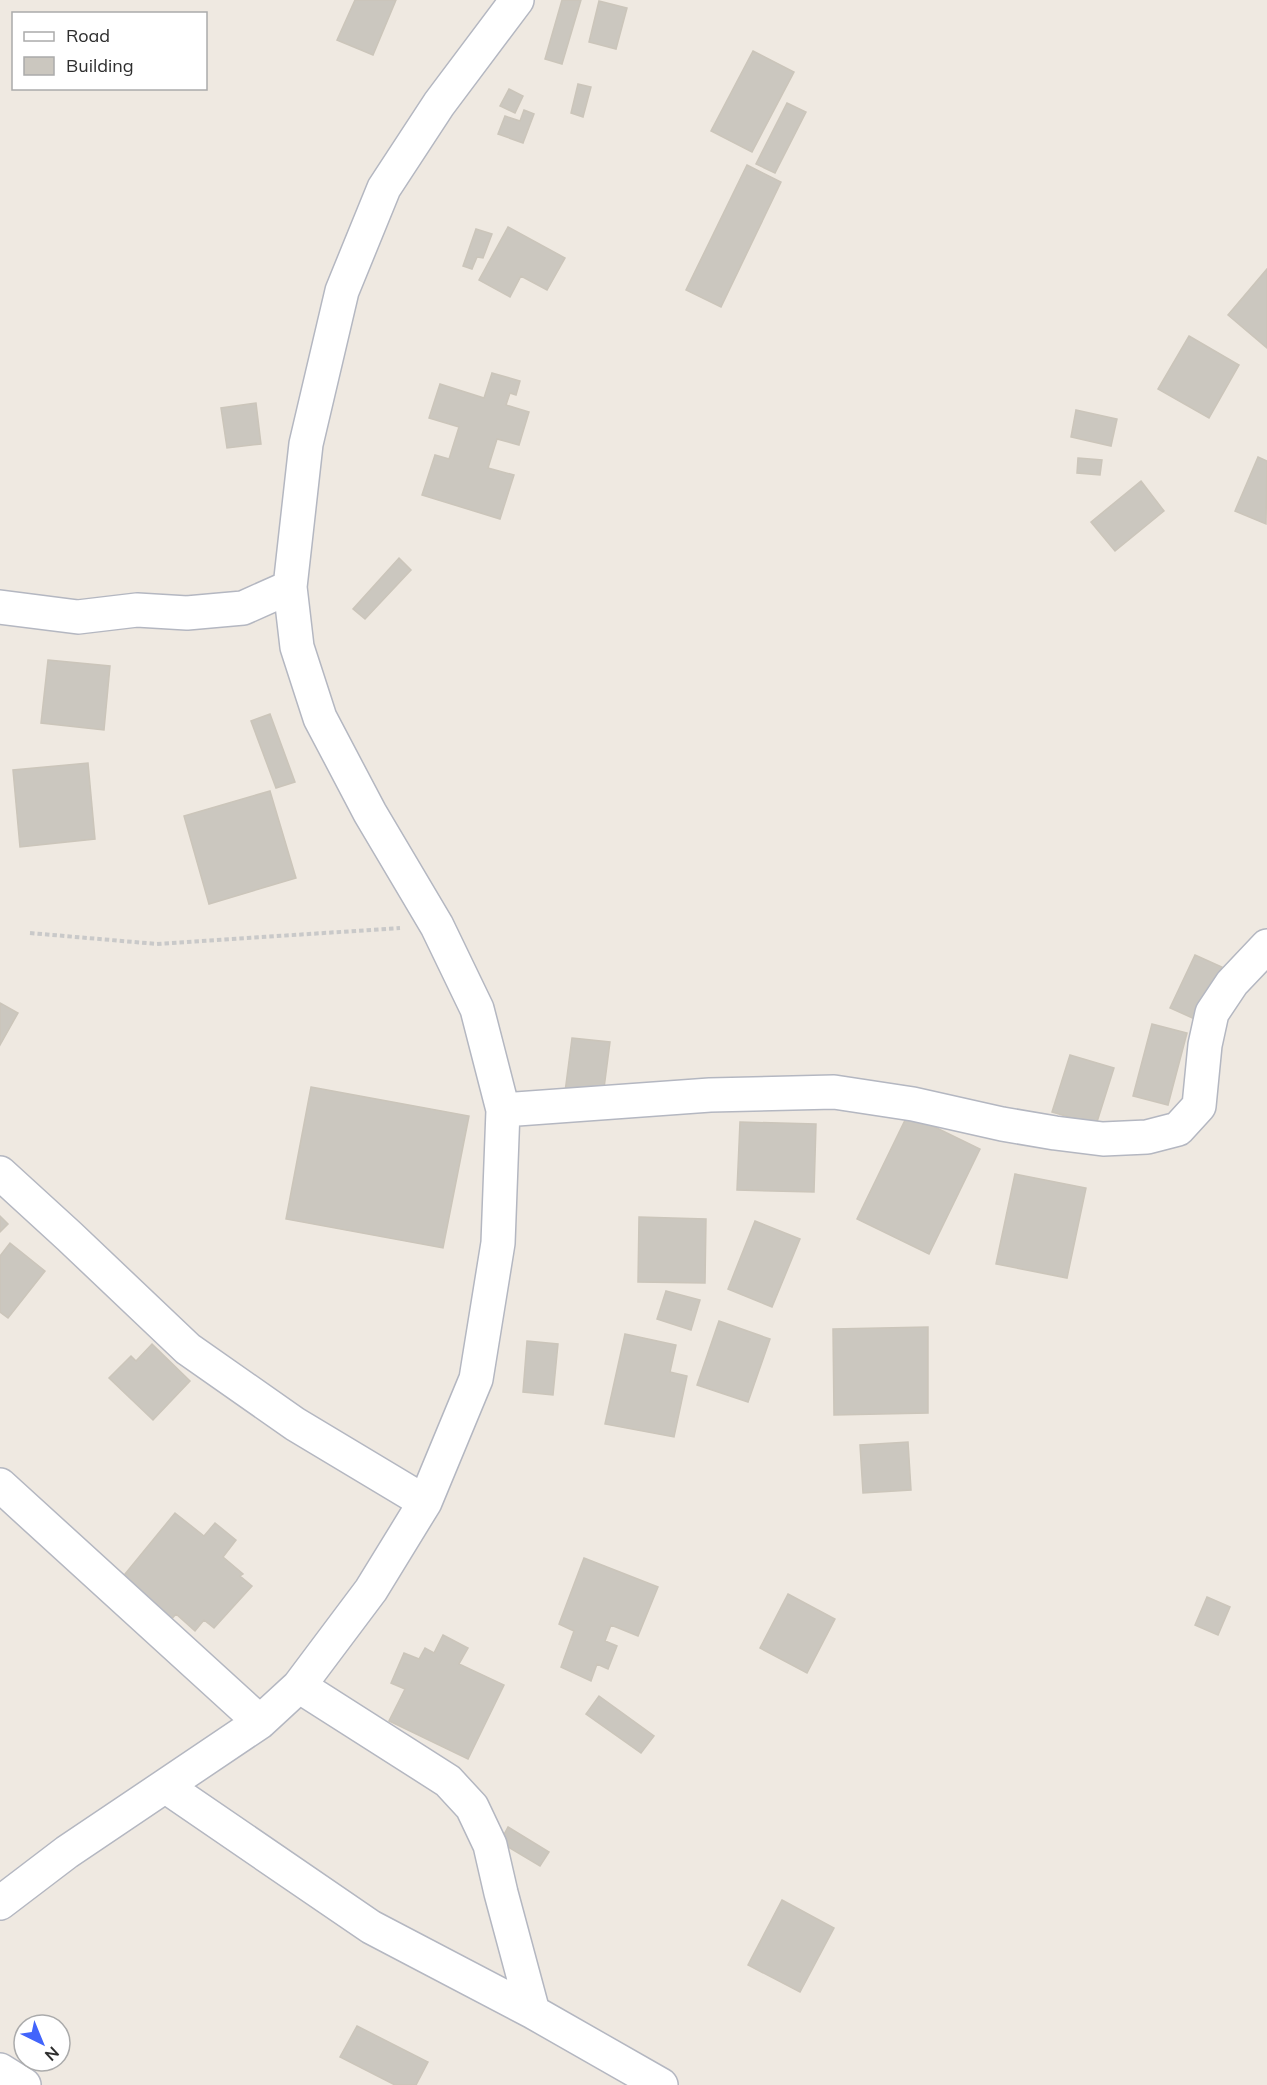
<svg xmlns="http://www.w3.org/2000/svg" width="1267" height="2085" font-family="Mulish,sans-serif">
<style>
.building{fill:#cbc7bf;stroke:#cbc5ba;stroke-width:1.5}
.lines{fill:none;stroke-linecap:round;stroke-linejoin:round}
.minor-casing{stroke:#b4b7c1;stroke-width:36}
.path{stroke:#c9c9c9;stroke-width:4;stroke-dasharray:4.5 3;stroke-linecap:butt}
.minor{stroke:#fff;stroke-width:33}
</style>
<rect width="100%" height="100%" fill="#efe9e1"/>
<path class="building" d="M355,0H396L373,55L337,40Z
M562,0H581L562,64L545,59Z
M599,1L627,8L616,49L589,42Z
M753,51L794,72L752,152L711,131Z
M578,84L591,87L583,117L571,113Z
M509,89L523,96L515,113L500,106Z
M787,103L806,112L775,173L756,164Z
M524,110L534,114L523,143L498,134L505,116L520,121Z
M747,165L781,182L721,307L686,290Z
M508,227L565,258L547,290L521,276L510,297L479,280Z
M476,229L492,234L483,258L477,257L472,269L463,266Z
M1267,269V348L1228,315Z
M1189,336L1239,365L1209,418L1158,389Z
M492,373L520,381L516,395L510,393L506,405L529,412L519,445L497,439L488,468L514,475L500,519L422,495L435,455L449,459L459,427L429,418L440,384L484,398Z
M256,403L261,444L227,448L221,408Z
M1076,410L1117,419L1111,446L1071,437Z
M1258,457L1267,461L1266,524L1235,511Z
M1078,458L1102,460L1100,475L1077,473Z
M1141,481L1164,511L1115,551L1091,522Z
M399,558L411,570L365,619L353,609Z
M48,660L110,666L104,730L41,723Z
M270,714L295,782L276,788L251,721Z
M88,763L95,839L20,847L13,770Z
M270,791L296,878L209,904L184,816Z
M1195,955L1222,967L1197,1020L1170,1008Z
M0,1003L18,1013L0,1045Z
M1152,1024L1187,1033L1168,1105L1133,1096Z
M572,1038L610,1042L603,1096L565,1092Z
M1070,1055L1114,1068L1096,1125L1052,1112Z
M311,1087L469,1116L443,1248L286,1219Z
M908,1114L980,1149L929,1254L857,1219Z
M740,1122L816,1124L814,1192L737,1190Z
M1015,1174L1086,1188L1067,1278L996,1264Z
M0,1216L8,1224L0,1232Z
M639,1217L706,1219L705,1283L638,1282Z
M755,1221L800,1239L772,1307L728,1289Z
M10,1243L45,1271L8,1318L0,1312V1256Z
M666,1291L700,1300L691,1330L657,1319Z
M719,1321L770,1339L748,1402L697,1385Z
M928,1327V1413L834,1415L833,1329Z
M625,1334L676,1345L670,1372L687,1376L674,1437L605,1424Z
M527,1341L558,1344L553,1395L523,1392Z
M152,1344L190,1381L153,1420L109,1378L131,1356L136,1361Z
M908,1442L911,1490L863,1493L860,1445Z
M175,1513L204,1536L215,1523L236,1540L223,1557L243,1574L240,1576L252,1586L214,1628L204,1620L195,1631L176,1614L170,1621L121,1579Z
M584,1558L658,1587L638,1636L611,1625L605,1641L617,1646L608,1669L597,1664L591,1681L561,1667L574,1631L559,1624Z
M788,1594L835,1619L807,1673L760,1648Z
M1207,1597L1230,1607L1218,1635L1195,1625Z
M443,1635L468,1648L459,1664L504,1685L468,1759L389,1721L405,1689L391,1683L404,1653L419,1659L425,1648L434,1653Z
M599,1696L654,1736L641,1753L586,1714Z
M508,1827L549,1852L540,1866L500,1842Z
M782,1900L834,1928L800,1992L748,1965Z
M357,2026L428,2062L416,2085H395L340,2057Z"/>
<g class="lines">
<g class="minor-casing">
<path id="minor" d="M0,607L78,617L137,610L187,613L243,608L290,587
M503,1110L710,1095L834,1092L913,1104L1002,1124L1055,1133L1103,1139L1147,1137L1178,1129L1199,1106L1205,1045L1212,1013L1232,983L1267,946
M0,1173L69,1236L188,1349L295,1424L425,1502
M0,1485L260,1722
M299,1686L448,1781L472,1807L490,1845L501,1893L533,2012
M165,1786L371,1927L533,2012L661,2085
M0,1903L67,1852L260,1722L299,1686L371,1590L425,1502L476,1379L498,1243L503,1110L477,1009L437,926L370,813L320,718L297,647L290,587L306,444L342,291L384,188L439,104L517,0
M0,2070L24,2085"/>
</g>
<path class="path" d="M30,933L157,944L400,928"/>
<use href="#minor" class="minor"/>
</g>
<rect x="12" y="12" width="195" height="78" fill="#ffffff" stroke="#ababab" stroke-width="1.5"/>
<rect x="24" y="32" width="30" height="9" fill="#ffffff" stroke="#ababab" stroke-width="1.5"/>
<text x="66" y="42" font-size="18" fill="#2e2e2e">Road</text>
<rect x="24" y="57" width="30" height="18" fill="#cbc7bf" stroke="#ababab" stroke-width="1.5"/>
<text x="66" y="72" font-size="18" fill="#2e2e2e">Building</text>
<g transform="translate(42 2043) rotate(137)"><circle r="28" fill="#ffffff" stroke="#ababab" stroke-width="1.5"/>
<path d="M0-4.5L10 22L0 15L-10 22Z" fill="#4264fb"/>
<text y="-9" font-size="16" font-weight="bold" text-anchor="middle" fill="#2e2e2e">N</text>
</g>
</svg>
